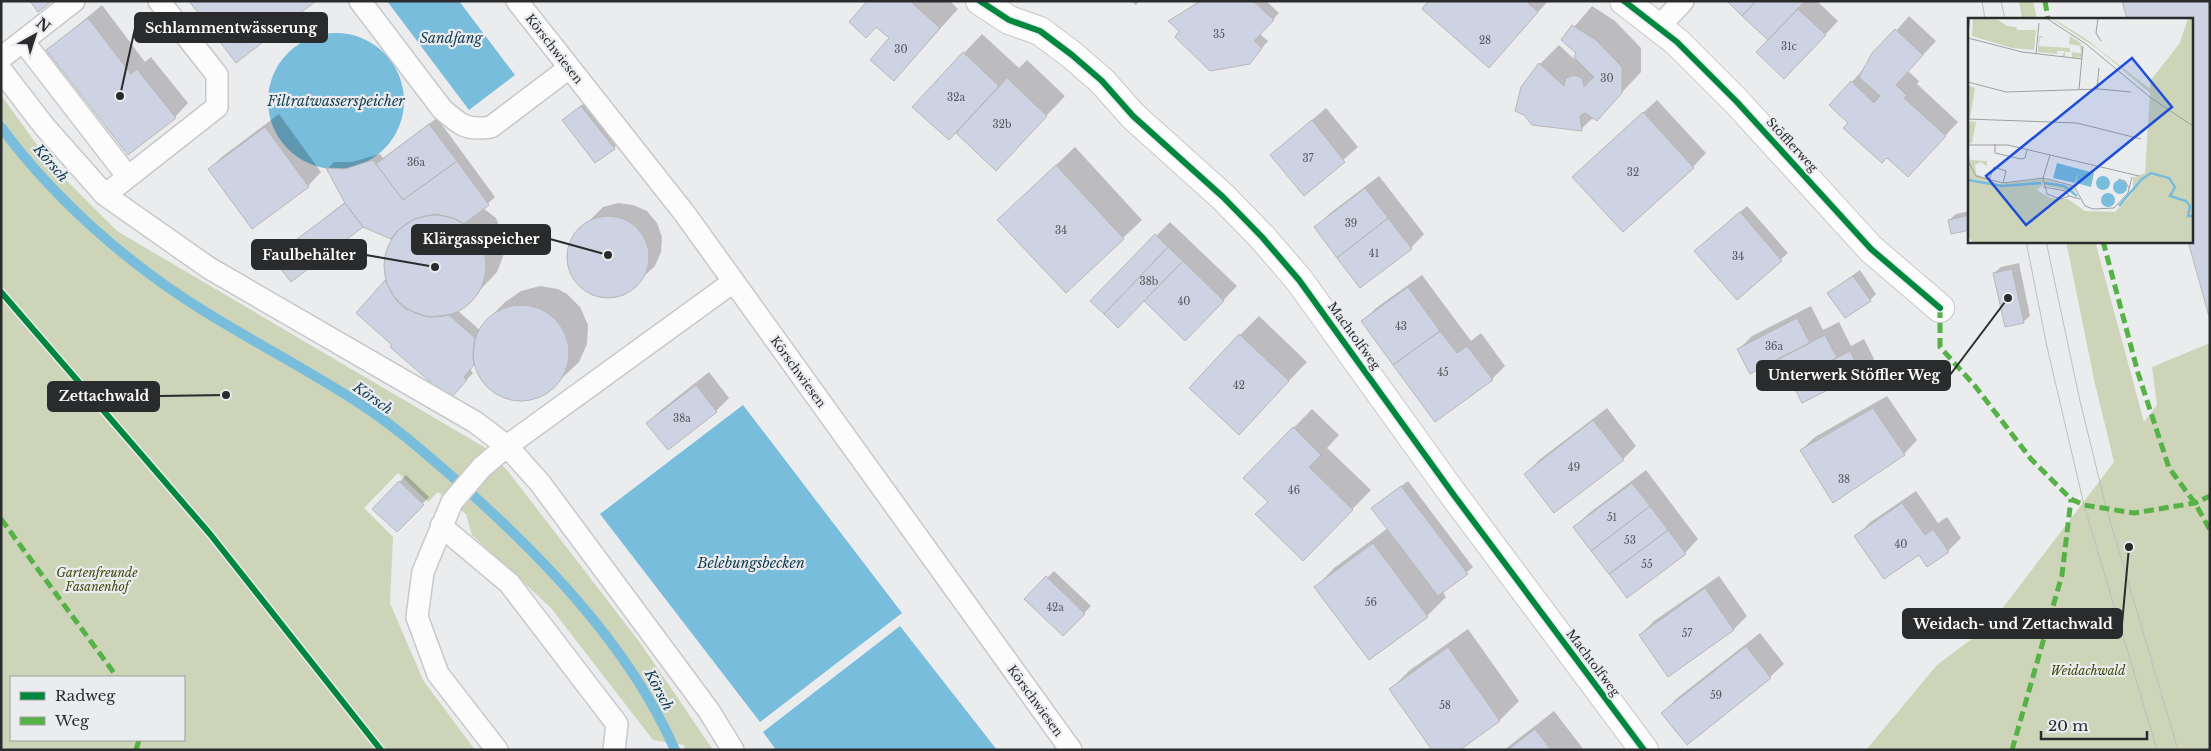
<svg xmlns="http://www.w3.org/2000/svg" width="2211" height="751" font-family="'Libre Baskerville',serif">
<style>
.green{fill:#cdd4b8;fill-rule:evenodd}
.water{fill:#78bddc}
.shadow{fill:#0003;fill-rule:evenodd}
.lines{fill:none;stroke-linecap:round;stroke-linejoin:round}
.stream{stroke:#78bddc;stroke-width:10}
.building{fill:#cdd3e2;stroke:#b6b7b8}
.service-casing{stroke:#c7c8ca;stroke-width:24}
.minor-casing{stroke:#c7c8ca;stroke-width:30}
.service{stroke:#fcfcfc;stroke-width:21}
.minor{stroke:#fcfcfc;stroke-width:28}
.tram{stroke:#bfbfc0;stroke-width:1}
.quiet{stroke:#56b246;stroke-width:5;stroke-dasharray:10 5;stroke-linecap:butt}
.cycleway-casing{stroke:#eaecef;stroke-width:9}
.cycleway{stroke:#00873e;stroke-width:6}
.labels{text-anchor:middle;stroke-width:4.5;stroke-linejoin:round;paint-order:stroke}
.number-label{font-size:10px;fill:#53555a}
.street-label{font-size:12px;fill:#2a2b2c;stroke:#eaecef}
.park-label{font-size:12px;font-style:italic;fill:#3d4706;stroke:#eaecef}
.water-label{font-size:14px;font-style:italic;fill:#123c4f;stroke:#eaecef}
.inset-river{fill:none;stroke:#78bddc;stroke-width:2.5}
.inset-road{fill:none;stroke:#9e9fa0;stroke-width:1}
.view{fill:#1d4ed8;fill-opacity:0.15;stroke:#1d4ed8;stroke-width:2.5}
.inset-edge{fill:none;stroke:#2a2b2c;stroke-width:2.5}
.leader{fill:none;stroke:#2a2b2c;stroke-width:2}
.callout-dot{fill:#2a2b2c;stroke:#eaecef;stroke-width:2}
.callout{fill:#2a2b2c;stroke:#2a2b2c;stroke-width:2}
.callout-label{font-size:14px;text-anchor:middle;font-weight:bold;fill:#fff}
</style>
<rect width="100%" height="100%" fill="#ebecee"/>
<path class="green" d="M2019,1H2033L2037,19H2022Z
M1,95L53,167L117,231L484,447L507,470L641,644L713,750H685L684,745L653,740L551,608L472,535L466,514L438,492L428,502L398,473L364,508L393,537L390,603L423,680L475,750H1ZM11,677H184V740H11Z
M2066,241H2095L2144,422L2157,405L2152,367L2210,343V750H1866L1937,665L1989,626L2114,462L2095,384Z"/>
<path class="water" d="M387,1H459L515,75L469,110Z
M268 101a68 68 0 1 1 136 0a68 68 0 1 1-136 0Z
M743,405L902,613L760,722L600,514Z
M900,626L997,750H776L763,732Z"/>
<path class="shadow" d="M868,1H950L958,9L894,80L890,38Z
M1131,1H1140L1136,5Z
M1199,1H1266L1279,13L1260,34L1268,41L1256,55L1180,31L1170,21Z
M1430,1H1548L1489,67Z
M1729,1H1817L1838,21L1798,64Z
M102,5L145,62L151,57L188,103L175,117L128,153L48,50Z
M1592,6L1615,21L1641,48V72L1597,119L1594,117L1581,129L1522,88L1540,64L1559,45L1574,59L1577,53L1563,40Z
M1909,16L1936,41L1908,71L1919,81L1917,84L1958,122L1921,162L1849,123L1852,82Z
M982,34L1019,68L1027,60L1065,96L996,169L956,131L964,53Z
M588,100L621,141L614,148L570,114Z
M1657,100L1706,153L1693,167L1587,164Z
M1326,108L1358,147L1304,194L1271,155Z
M279,114L321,172L308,186L209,169L223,156Z
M437,118L495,197L483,208L496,218L503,236L504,254L497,272L465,306L457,310L481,331L486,322L505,302L521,291L540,286L558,289L567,294L580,307L588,325L587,344L579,362L545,394L527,400L508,398L491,389L479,374L476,363L470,369L473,373L456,391L394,345L357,313L387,281L385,259L392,239L363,226L274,258L345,202L328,168L334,162H352L380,154L383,158ZM407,224L396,235L395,234L400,227Z
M1075,147L1142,220L1066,292L1018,201Z
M1379,176L1424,234L1411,248L1361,286L1315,228L1329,214Z
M618,203L633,205L647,211L657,223L662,237L661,252L655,266L629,290L616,296H600L586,291L575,280L569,266L568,251L573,237L603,207Z
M1747,206L1788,253L1737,298L1703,244Z
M1970,211V229L1949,220L1956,214Z
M1170,222L1237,286L1199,326L1144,300L1092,301Z
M2019,263L2030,316L2023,322L1994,273L2001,267Z
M1860,270L1876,294L1870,300L1829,293Z
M1422,275L1471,341L1481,333L1505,366L1492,379L1363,321L1376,308Z
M1811,306L1823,330L1839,322L1851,346L1864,339L1874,359L1860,372L1792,380L1739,349L1752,336Z
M1259,316L1307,362L1239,433L1240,335Z
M709,372L729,398L716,411L648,423L661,410Z
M1887,396L1917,440L1904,454L1801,450L1815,437Z
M1607,408L1636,446L1623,459L1526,474L1539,460Z
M1312,409L1339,435L1327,448L1371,490L1303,560L1269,502L1245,478Z
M1646,470L1698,539L1685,553L1575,527L1588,514Z
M406,475L429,497L397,531L374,509Z
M1408,481L1473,567L1443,592L1446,597L1427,616L1369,659L1316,587L1334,568L1388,528L1380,502Z
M1916,491L1938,523L1947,517L1961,538L1948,551L1919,553L1856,537L1869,523Z
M1054,571L1091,606L1063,635L1026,599Z
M1719,576L1747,616L1734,629L1668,675L1640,635L1654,621Z
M1468,629L1519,701L1500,720L1458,750L1391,689L1410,670Z
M1760,633L1784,664L1770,677L1663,713L1676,699Z
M1554,711L1584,750H1504Z"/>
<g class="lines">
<path class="stream" d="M1,127C54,199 128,264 204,311C257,344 312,372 365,407C397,428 427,455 456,480C541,555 629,645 675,750"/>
</g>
<path class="building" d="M30,1H52L38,12Z
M189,1H316L236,63Z
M867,1H910L940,28L894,81L870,60L889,38L876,27L866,38L849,22Z
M1201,1H1253L1274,20L1254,41L1262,48L1250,64L1210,71L1175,37L1179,31L1168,21Z
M1428,1H1526L1538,12L1489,68L1422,9Z
M1727,1H1756L1742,16Z
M1756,1H1805L1768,40L1742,16Z
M2122,1H2210V320L2188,241H2192V19H2127Z
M1798,9L1826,35L1784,79L1756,52Z
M88,18L131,74L137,69L176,118L128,155L46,50Z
M1572,25L1596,40L1622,67V93L1597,121L1585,113L1580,116L1582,131L1532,125L1524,115L1515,111L1521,87L1539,63L1564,86L1566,78L1574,75L1582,78L1584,87L1594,77L1574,57L1576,53L1561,40Z
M1895,29L1923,55L1896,85L1907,96L1904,98L1946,136L1908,177L1887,158L1882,163L1843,128L1848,123L1829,105L1851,81L1874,103L1880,96L1859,77L1872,53Z
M963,52L999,86L949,140L912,107Z
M1007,78L1047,116L996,171L956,133Z
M581,106L615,149L595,163L562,120Z
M1643,112L1694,168L1623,232L1572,177Z
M1312,120L1345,162L1304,196L1270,155Z
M429,124L457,161L403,200L376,164Z
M265,127L309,187L252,229L208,169Z
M373,160L403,200L457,161L489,205L464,224L456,219L435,214L414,219L397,231L391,239L363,227L345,203L326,168L345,169Z
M1056,165L1124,239L1066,293L997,220Z
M1365,188L1388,218L1337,258L1314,227Z
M345,203L363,227L291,282L272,258Z
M1740,212L1782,261L1737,300L1694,251Z
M384 266a51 51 0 1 1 102 0a51 51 0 1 1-102 0Z
M1970,215V230L1951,234L1948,220Z
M567 257a41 41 0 1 1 82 0a41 41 0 1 1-82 0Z
M1388,218L1412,249L1360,288L1337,258Z
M1155,234L1168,247L1104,314L1090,301Z
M1168,247L1183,261L1118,328L1104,314Z
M1183,261L1224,301L1185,341L1144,301Z
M2012,269L2024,323L2005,327L1993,273Z
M1853,276L1871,301L1845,318L1827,293Z
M385,280L396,300L406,309L428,317L449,315L475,338L473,356L474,365L464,377L467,380L450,399L390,347L392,345L356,313Z
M1408,287L1440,331L1393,365L1361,321Z
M473 353a48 48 0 1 1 96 0a48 48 0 1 1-96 0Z
M1797,318L1810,343L1750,374L1737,349Z
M1440,331L1457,353L1467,346L1493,380L1435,422L1393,365Z
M1239,334L1289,381L1239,435L1189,388Z
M1825,335L1837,358L1776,389L1764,366Z
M1850,351L1861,373L1802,403L1791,381Z
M696,385L717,412L668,450L646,423Z
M1873,408L1905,455L1833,503L1800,450Z
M1593,420L1624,460L1554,513L1524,474Z
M1293,427L1321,455L1309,467L1353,510L1303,561L1255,514L1268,502L1243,478Z
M399,481L424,505L397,532L372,509Z
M1632,483L1650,506L1591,551L1573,527Z
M1401,486L1468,574L1438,596L1371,508Z
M1902,503L1925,535L1933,529L1949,552L1927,567L1919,555L1884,579L1854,536Z
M1650,506L1668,530L1609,574L1591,551Z
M1668,530L1686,554L1627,598L1609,574Z
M1373,543L1428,617L1369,660L1314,587Z
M1046,576L1085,614L1063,636L1024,599Z
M1705,588L1734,630L1668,677L1639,635Z
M1746,646L1771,678L1687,745L1661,713Z
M1448,647L1500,721L1460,750H1432L1389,689Z
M1535,729L1551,750H1508Z"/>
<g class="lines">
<g class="service-casing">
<path id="service" d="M360,1L442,109C460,125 467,131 491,127L569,68
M517,1L685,214L1071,750
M1658,28L1683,1
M23,41L128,177
M1,58L74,1
M1,70L44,126L105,195L209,268L475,422L507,446L482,467L452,502L423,572L417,617L438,674L497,750
M105,195L217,107V75L159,1
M733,282L507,446L540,483L709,711L733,750
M441,526L509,583L617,724L614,750"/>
</g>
<g class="minor-casing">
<path id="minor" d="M980,1L1009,20L1040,31L1072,55L1102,81L1133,116L1223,197L1262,237L1299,280L1453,494L1644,750
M1624,1L1677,42L1737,102L1871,249L1940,308"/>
</g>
<use href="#service" class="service"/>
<use href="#minor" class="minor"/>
<path class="tram" d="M1982,1L1985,19
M2001,1L2005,19
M2026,241L2047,347L2084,505L2157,750
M2046,241L2080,401L2106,507L2178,750"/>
<path class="quiet" d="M2045,1L2048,19
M2103,241L2138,373L2169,468L2195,503L2210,530
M1940,308V347L1975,386L2031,459L2071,499L2084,505L2134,513L2195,503L2210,496
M1,519L117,677
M136,750L139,740
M2012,750L2062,575L2071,499"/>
<g class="cycleway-casing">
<path id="cycleway" d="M980,1L1009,20L1040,31L1072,55L1102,81L1133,116L1223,197L1262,237L1299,280L1453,494L1644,750
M1624,1L1677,42L1737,102L1871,249L1940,308
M1,292L210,534L381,750"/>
</g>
<use href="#cycleway" class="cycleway"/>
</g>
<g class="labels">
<g class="number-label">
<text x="1219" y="38">35</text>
<text x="1485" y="44">28</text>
<text x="1789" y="50">31c</text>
<text x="901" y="53">30</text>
<text x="1607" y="82">30</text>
<text x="956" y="101">32a</text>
<text x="1002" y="128">32b</text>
<text x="1308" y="162">37</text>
<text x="416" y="166">36a</text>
<text x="1633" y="176">32</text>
<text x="1351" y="227">39</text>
<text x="1061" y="234">34</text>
<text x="1374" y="257">41</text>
<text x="1738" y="260">34</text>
<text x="1149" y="285">38b</text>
<text x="1184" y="305">40</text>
<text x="1401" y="330">43</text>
<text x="1774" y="350">36a</text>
<text x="1443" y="376">45</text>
<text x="1239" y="389">42</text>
<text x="682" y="422">38a</text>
<text x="1574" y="471">49</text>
<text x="1844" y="483">38</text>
<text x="1294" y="494">46</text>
<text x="1612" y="521">51</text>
<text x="1630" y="544">53</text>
<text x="1901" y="548">40</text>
<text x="1647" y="568">55</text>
<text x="1371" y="606">56</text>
<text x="1055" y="611">42a</text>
<text x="1687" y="637">57</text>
<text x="1716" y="699">59</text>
<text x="1445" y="709">58</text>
</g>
<g class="street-label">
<text transform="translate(554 49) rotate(52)" y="4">Körschwiesen</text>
<text transform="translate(1792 145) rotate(47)" y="4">Stöfflerweg</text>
<text transform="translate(1354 336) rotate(54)" y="4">Machtolfweg</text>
<text transform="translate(798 372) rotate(54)" y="4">Körschwiesen</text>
<text transform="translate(1593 663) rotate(53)" y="4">Machtolfweg</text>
<text transform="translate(1035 701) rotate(54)" y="4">Körschwiesen</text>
</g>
<g class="park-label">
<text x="97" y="577">Gartenfreunde<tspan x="97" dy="14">Fasanenhof</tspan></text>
<text x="2088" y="675">Weidachwald</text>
</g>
<g class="water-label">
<text x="451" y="43">Sandfang</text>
<text x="336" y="106">Filtratwasserspeicher</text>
<text transform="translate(51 163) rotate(49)" y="5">Körsch</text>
<text transform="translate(373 398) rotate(35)" y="5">Körsch</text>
<text x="751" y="568">Belebungsbecken</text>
<text transform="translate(659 690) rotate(62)" y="5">Körsch</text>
</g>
</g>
<g transform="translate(1968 18)">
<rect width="225" height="225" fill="#ebecee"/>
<path d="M5,0L30,2L39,8L48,9L49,12H68L66,32L44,30L4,18ZM82,0L94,6L118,21L182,71V63L212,25L220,0H225V225H6L0,219V135L2,142L19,143V148L12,144L7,147L8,156L31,166L74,161L106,169L107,174L74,167L69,172L82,180L100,181L117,193L147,194L165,175V160L177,155L182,75L130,31ZM71,18H76L72,20L71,28L102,30V34L113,35L112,28L101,26L102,18L114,26L110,27H113L115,29L114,39L104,40V34H97V39H93L97,33H89V36L70,34ZM0,67L7,70L2,100H0ZM0,103L8,104L4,125L0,126Z" fill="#cdd4b8"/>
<path d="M89,145L126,155L123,169L108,165L110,154L107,165L85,160ZM128 165a7 7 0 1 1 14 0a7 7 0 1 1-14 0ZM145 169a7 7 0 1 1 14 0a7 7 0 1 1-14 0ZM133 182a7 7 0 1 1 14 0a7 7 0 1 1-14 0Z" fill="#78bddc"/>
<path class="inset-river" d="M0,162L34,168L73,165M77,165L96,168L109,178M151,188L174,161L183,155L201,160L207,169L202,178L218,183L222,188L220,198H225"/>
<path class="inset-road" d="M78,0L118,26L183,80L225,108M130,0L128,15L133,23M0,15L2,0M0,20L54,34L114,41M68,36L71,5M0,64L38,74L131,71L163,74M111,71L115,28M129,71L131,50M0,101L109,105L173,121M27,126V135L53,141L57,140L59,132M0,127H40L171,158M82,137L75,160L106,168L117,188L125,191L146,190L160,175L164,159M0,143L8,158L35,165L75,160L79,176L93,181L101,178M150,161L157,163L161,170M21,162L26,149L38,153L35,165M75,169L98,173L101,178L112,181"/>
<path class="view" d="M164,40L204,89L58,207L18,158Z"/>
<rect width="225" height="225" class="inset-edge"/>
</g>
<path class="leader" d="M120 96L135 28M608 255L550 239M435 267L366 255M2008 298L1950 375M226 395L159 396M2129 547L2122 624"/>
<g class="callout-dot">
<circle cx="120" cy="96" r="5"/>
<circle cx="608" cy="255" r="5"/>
<circle cx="435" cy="267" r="5"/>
<circle cx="2008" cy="298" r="5"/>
<circle cx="226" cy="395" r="5"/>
<circle cx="2129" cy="547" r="5"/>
</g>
<g class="callout">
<rect x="135" y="13" width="192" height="29" rx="5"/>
<rect x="412" y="225" width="138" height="29" rx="5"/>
<rect x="252" y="240" width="114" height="29" rx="5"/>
<rect x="1757" y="361" width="193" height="29" rx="5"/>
<rect x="48" y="382" width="111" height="29" rx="5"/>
<rect x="1903" y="609" width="219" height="29" rx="5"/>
</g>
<g class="callout-label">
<text x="231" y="33">Schlammentwässerung</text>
<text x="481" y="244">Klärgasspeicher</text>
<text x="309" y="260">Faulbehälter</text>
<text x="1854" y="380">Unterwerk Stöffler Weg</text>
<text x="104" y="401">Zettachwald</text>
<text x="2013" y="629">Weidach- und Zettachwald</text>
</g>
<rect width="2211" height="751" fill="none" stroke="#2a2b2c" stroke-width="5"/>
<rect x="10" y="676" width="175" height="65" fill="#eaecef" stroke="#9d9fa1"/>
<rect x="20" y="692" width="25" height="8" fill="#00873e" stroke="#9d9fa1"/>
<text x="55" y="701" font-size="15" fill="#2a2b2c">Radweg</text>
<rect x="20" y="717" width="25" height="8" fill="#56b246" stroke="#9d9fa1"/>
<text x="55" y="726" font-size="15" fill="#2a2b2c">Weg</text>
<g transform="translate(35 35) rotate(39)" stroke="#eaecef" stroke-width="4" paint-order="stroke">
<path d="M0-4L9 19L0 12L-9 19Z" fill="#2a2b2c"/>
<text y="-8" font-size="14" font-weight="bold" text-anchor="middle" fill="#2a2b2c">N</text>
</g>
<path d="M2041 731v8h106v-8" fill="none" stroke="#2a2b2c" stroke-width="2.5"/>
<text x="2048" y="731" font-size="15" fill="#2a2b2c" stroke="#eaecef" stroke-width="4" paint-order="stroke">20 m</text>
</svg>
